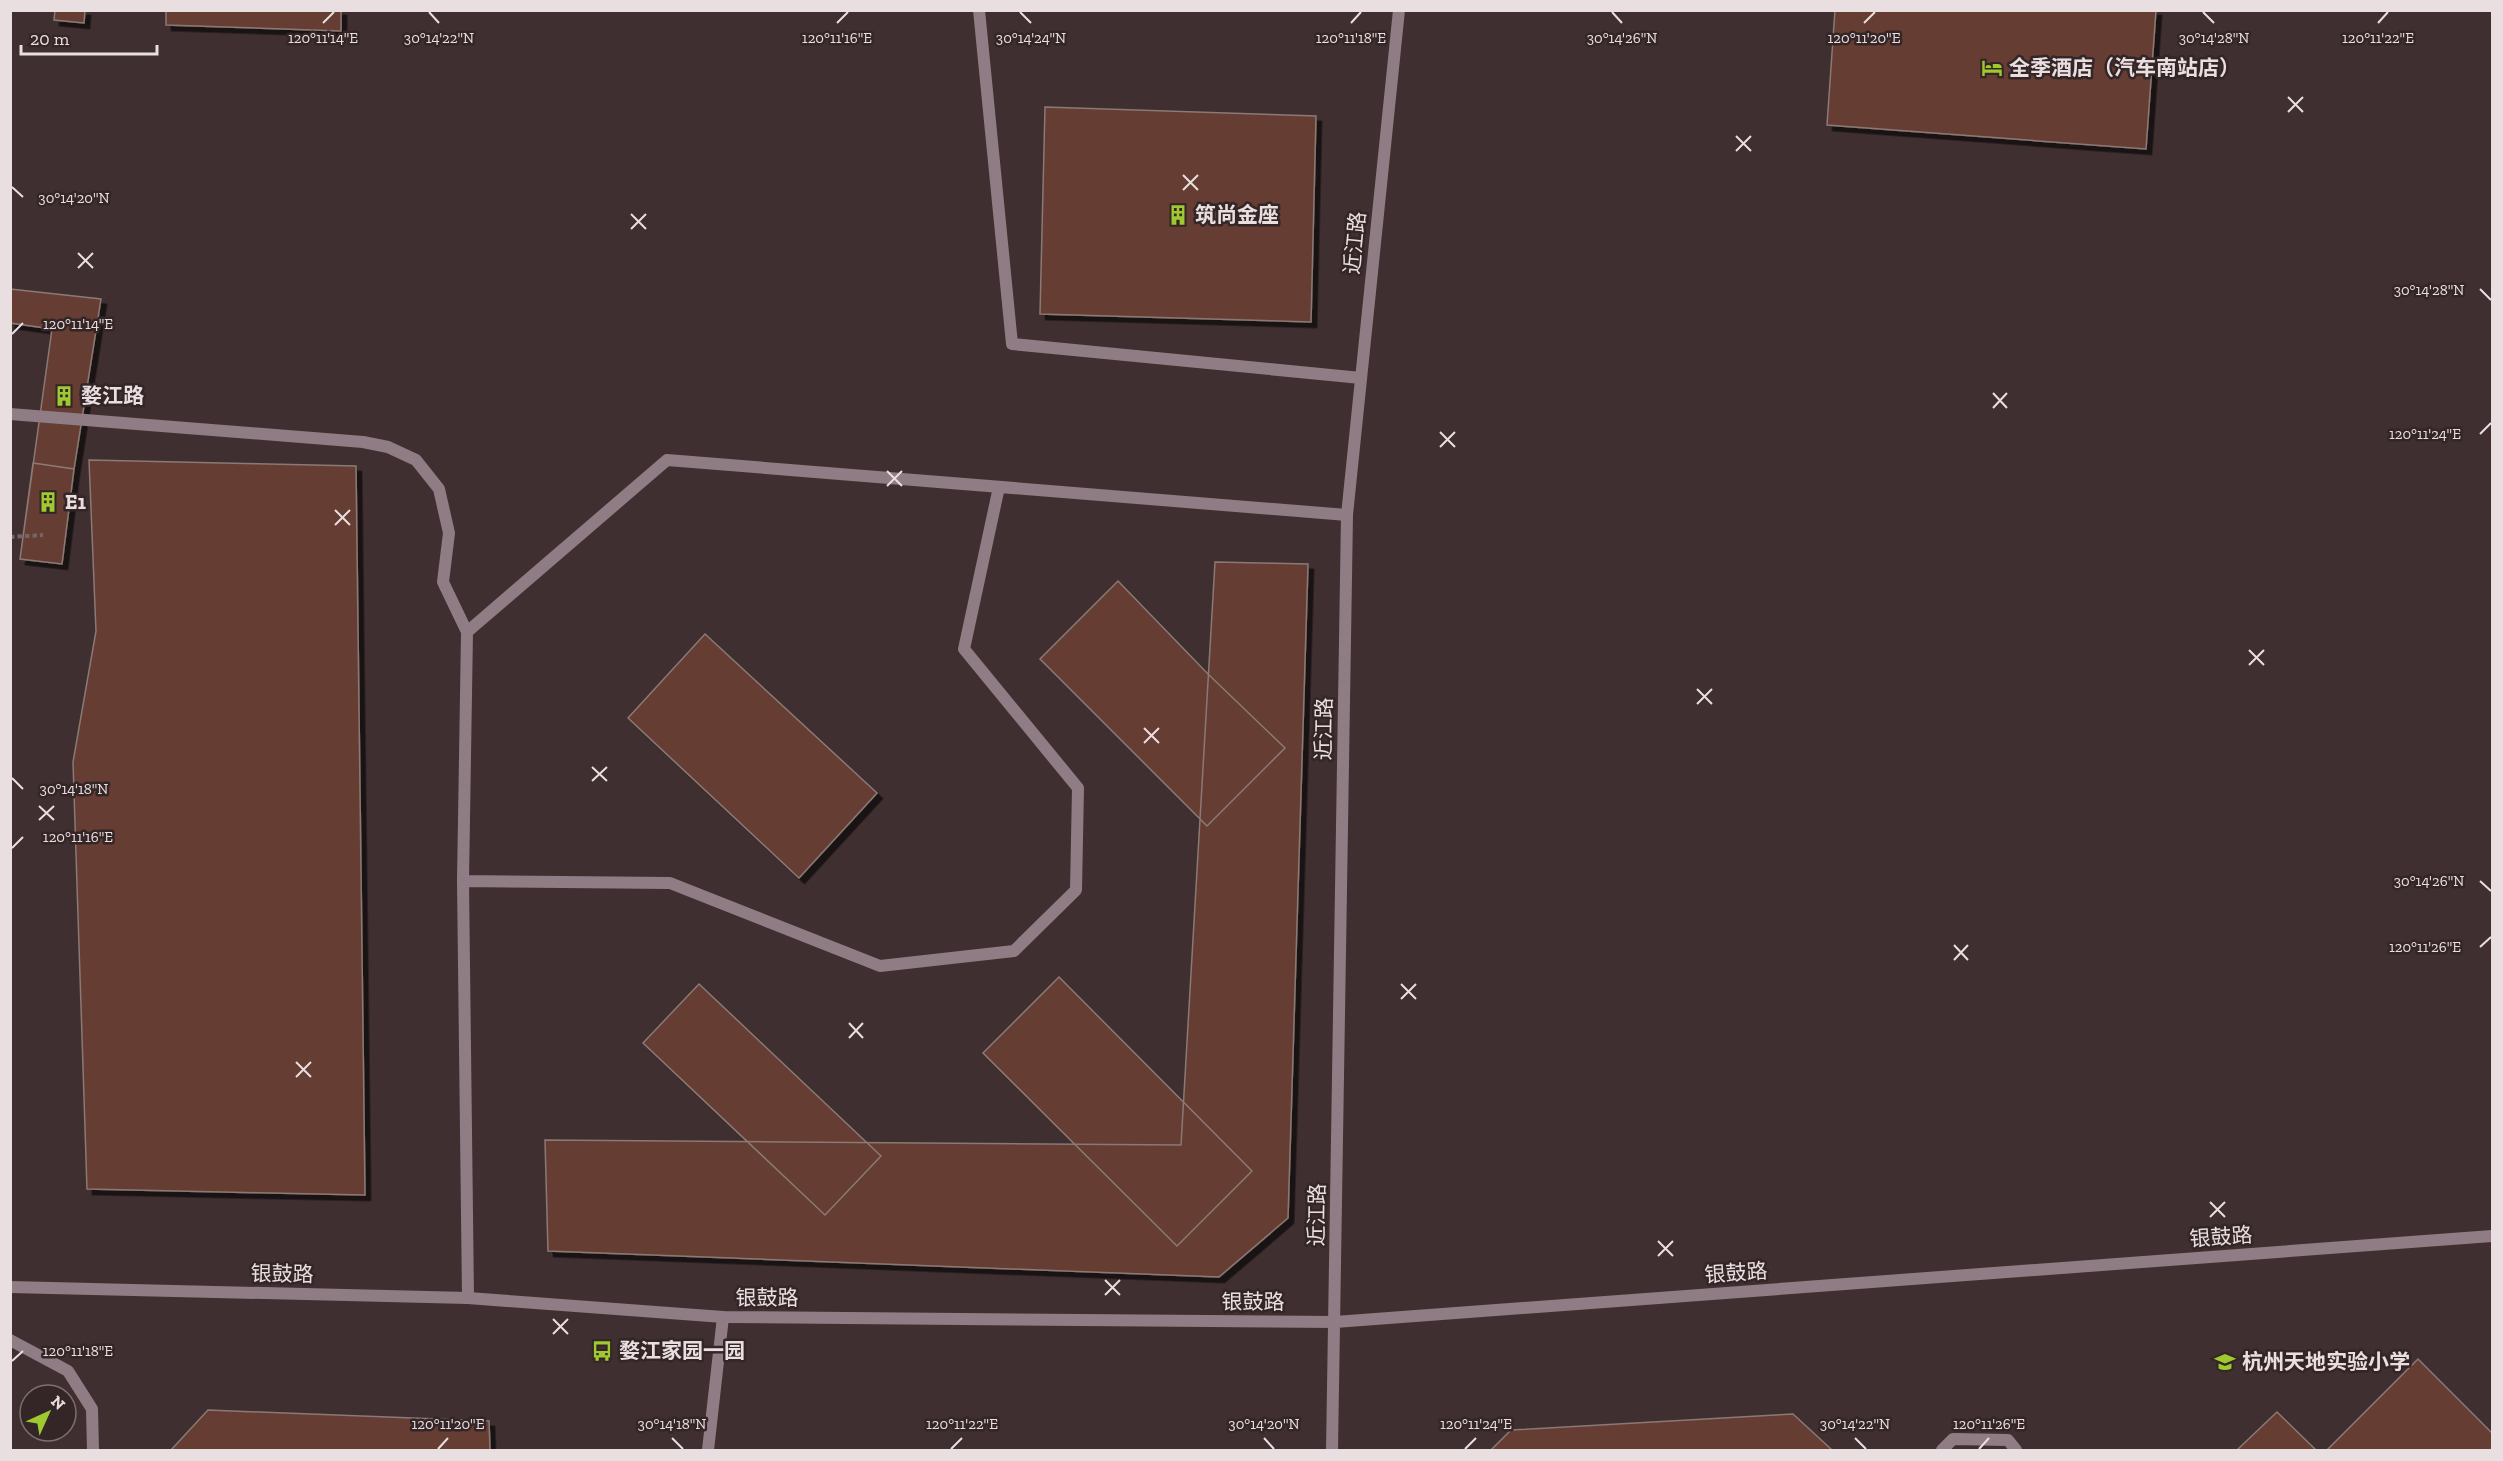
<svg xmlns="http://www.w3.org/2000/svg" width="2503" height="1461" font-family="'Zilla Slab','Noto Sans SC',serif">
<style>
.building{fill:#653d33;stroke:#8b7974;stroke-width:1.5;filter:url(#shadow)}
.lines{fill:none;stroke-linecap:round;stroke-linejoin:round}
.path{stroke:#746667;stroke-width:4;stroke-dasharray:4.5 3;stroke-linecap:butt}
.service{stroke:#907c85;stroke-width:12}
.minor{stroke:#907c85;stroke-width:12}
.ticks{fill:none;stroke:#eadfe0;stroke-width:2}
.labels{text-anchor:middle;stroke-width:5;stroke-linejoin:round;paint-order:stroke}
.poi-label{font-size:21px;font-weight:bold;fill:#eadfe0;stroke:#342527;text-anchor:start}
.street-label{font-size:21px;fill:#eadfe0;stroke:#342527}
.ticks-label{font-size:15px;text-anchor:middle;fill:#eadfe0;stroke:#342527;stroke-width:5;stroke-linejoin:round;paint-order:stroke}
</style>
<defs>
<filter id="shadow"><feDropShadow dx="5.5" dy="5.5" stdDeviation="0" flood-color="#0009"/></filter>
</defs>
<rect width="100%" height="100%" fill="#3f2f31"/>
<path class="building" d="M55,10H85L84,23L54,20Z
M55,10H85L84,23L54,20Z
M166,10H341V31L166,25Z
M1835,10H2156L2146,149L1827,125Z
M1045,107L1316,116L1311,322L1040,314Z
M10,289L101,299L74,469L62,564L20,559L52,329L10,323Z
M89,460L356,466L365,1195L87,1189L73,762L96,631Z
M33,463L74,469L62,564L20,559Z
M1215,562L1308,564L1288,1218L1219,1277L548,1251L545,1140L1181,1145Z
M1118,581L1208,674L1285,748L1207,826L1040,659Z
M705,634L877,793L799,878L628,718Z
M1059,977L1252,1171L1177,1246L983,1053Z
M699,984L881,1156L825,1215L643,1043Z
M2418,1359L2492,1433V1450H2327Z
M208,1410L489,1421L490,1450H171Z
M2277,1412L2316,1450H2237Z
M1793,1414L1832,1450H1491L1511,1430Z"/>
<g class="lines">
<path class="path" d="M10,537L43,535"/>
<path class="service" d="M979,10L1012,344L1361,378
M10,414L363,442L388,447L416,460L439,489L449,533L443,582L467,632
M463,881L670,883L880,966L1014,951L1076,890L1078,788L964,649L999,487
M468,1298L463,881L467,632L667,460L1347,515
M10,1340L68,1371L92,1409L93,1450
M708,1450L723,1317
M1942,1450L1953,1439L2008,1440L2016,1450"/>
<path class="minor" d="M10,1287L468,1298L723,1317L1335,1322L2492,1236
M1332,1450L1347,515L1399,10"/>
</g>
<path class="ticks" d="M429,12L439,23M1020,12L1031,23M1612,12L1622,23M2203,12L2214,23M323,23L334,12M837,23L848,12M1351,23L1361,12M1864,23L1875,12M2378,23L2388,12M2288,97L2303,112M2288,112L2303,97M1736,136L1751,151M1736,151L1751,136M1183,175L1198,190M12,187L23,197M1183,190L1198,175M631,214L646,229M631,229L646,214M78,253L93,268M78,268L93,253M2480,289L2491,300M12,334L23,323M1993,393L2007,408M1993,408L2007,393M1440,432L1455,447M2480,434L2491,423M1440,447L1455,432M887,471L902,486M887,486L902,471M335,510L350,525M335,525L350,510M2249,650L2264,665M2249,665L2264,650M1697,689L1712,704M1697,704L1712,689M1144,728L1159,743M1144,743L1159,728M592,767L607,781M12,778L23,789M592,781L607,767M39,806L54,820M39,820L54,806M12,848L23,837M2480,881L2491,891M1954,945L1968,960M2480,947L2491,937M1954,960L1968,945M1401,984L1416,999M1401,999L1416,984M849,1023L863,1038M849,1038L863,1023M296,1062L311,1077M296,1077L311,1062M2210,1202L2225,1217M2210,1217L2225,1202M1658,1241L1673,1256M1658,1256L1673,1241M1105,1280L1120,1295M1105,1295L1120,1280M553,1319L568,1334M553,1334L568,1319M12,1361L23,1351M672,1438L683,1449M1264,1438L1274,1449M1855,1438L1866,1449M438,1449L448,1438M951,1449L962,1438M1465,1449L1476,1438M1979,1449L1989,1438"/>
<defs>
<g id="hotel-bare" transform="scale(1.62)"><path d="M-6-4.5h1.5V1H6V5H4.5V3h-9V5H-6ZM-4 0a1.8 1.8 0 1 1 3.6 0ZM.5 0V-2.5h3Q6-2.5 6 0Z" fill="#9eca2f" stroke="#342527" stroke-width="2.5" paint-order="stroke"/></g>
<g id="building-bare" transform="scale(1.62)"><path d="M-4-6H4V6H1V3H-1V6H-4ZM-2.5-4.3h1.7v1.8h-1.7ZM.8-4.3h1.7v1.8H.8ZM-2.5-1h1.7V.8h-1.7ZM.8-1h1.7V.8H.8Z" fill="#9eca2f" stroke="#342527" stroke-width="2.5" paint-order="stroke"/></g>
<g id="bus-bare" transform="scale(1.62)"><path d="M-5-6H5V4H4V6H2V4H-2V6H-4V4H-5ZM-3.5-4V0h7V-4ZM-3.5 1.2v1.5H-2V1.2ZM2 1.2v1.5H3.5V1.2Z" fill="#9eca2f" stroke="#342527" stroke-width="2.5" paint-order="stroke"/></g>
<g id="school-bare" transform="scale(1.62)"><path d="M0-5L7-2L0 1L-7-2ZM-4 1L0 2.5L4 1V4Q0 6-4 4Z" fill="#9eca2f" stroke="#342527" stroke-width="2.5" paint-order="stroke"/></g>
</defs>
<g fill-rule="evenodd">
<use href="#hotel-bare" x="1992" y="68"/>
<use href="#building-bare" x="1178" y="215"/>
<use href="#building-bare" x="64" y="396"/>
<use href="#building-bare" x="48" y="502"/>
<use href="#bus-bare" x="602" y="1351"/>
<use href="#school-bare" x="2225" y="1362"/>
</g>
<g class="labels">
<g class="poi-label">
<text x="2009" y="75">全季酒店（汽车南站店）</text>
<text x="1195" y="222">筑尚金座</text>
<text x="81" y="403">婺江路</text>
<text x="65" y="509">E1</text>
<text x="619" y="1358">婺江家园一园</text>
<text x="2242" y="1369">杭州天地实验小学</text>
</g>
<g class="street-label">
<text transform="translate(1355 243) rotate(-84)" y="7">近江路</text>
<text transform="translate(1324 729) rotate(-89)" y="7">近江路</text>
<text transform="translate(1317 1215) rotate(-89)" y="7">近江路</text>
<text transform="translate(2221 1237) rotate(-4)" y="7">银鼓路</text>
<text transform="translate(1736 1273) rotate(-4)" y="7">银鼓路</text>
<text transform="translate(282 1274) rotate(1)" y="7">银鼓路</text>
<text x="767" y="1305">银鼓路</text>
<text x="1253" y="1309">银鼓路</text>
</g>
</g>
<g class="ticks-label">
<text x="323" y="43">120°11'14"E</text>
<text x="439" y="43">30°14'22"N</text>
<text x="837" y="43">120°11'16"E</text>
<text x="1031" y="43">30°14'24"N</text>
<text x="1351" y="43">120°11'18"E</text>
<text x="1622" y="43">30°14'26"N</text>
<text x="1864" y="43">120°11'20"E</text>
<text x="2214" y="43">30°14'28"N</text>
<text x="2378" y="43">120°11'22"E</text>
<text x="74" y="203">30°14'20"N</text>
<text x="2429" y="295">30°14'28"N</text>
<text x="78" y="329">120°11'14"E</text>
<text x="2425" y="439">120°11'24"E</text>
<text x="74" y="794">30°14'18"N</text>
<text x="78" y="842">120°11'16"E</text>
<text x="2429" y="886">30°14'26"N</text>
<text x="2425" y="952">120°11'26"E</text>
<text x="78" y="1356">120°11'18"E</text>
<text x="448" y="1429">120°11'20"E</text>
<text x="1476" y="1429">120°11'24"E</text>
<text x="672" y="1429">30°14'18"N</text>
<text x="962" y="1429">120°11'22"E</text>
<text x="1264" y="1429">30°14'20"N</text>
<text x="1855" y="1429">30°14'22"N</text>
<text x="1989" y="1429">120°11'26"E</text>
</g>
<rect width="2503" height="1461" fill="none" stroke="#eadfe0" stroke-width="24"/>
<g transform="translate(48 1413) rotate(45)"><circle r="28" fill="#342527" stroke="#7d6f71" stroke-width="1.5"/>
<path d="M0-4.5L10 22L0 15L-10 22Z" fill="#9eca2f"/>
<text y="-9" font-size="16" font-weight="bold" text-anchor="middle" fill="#eadfe0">N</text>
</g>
<path d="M21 45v9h136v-9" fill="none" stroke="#eadfe0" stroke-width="3"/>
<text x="30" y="45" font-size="18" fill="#eadfe0" stroke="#342527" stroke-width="4.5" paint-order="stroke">20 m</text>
</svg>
